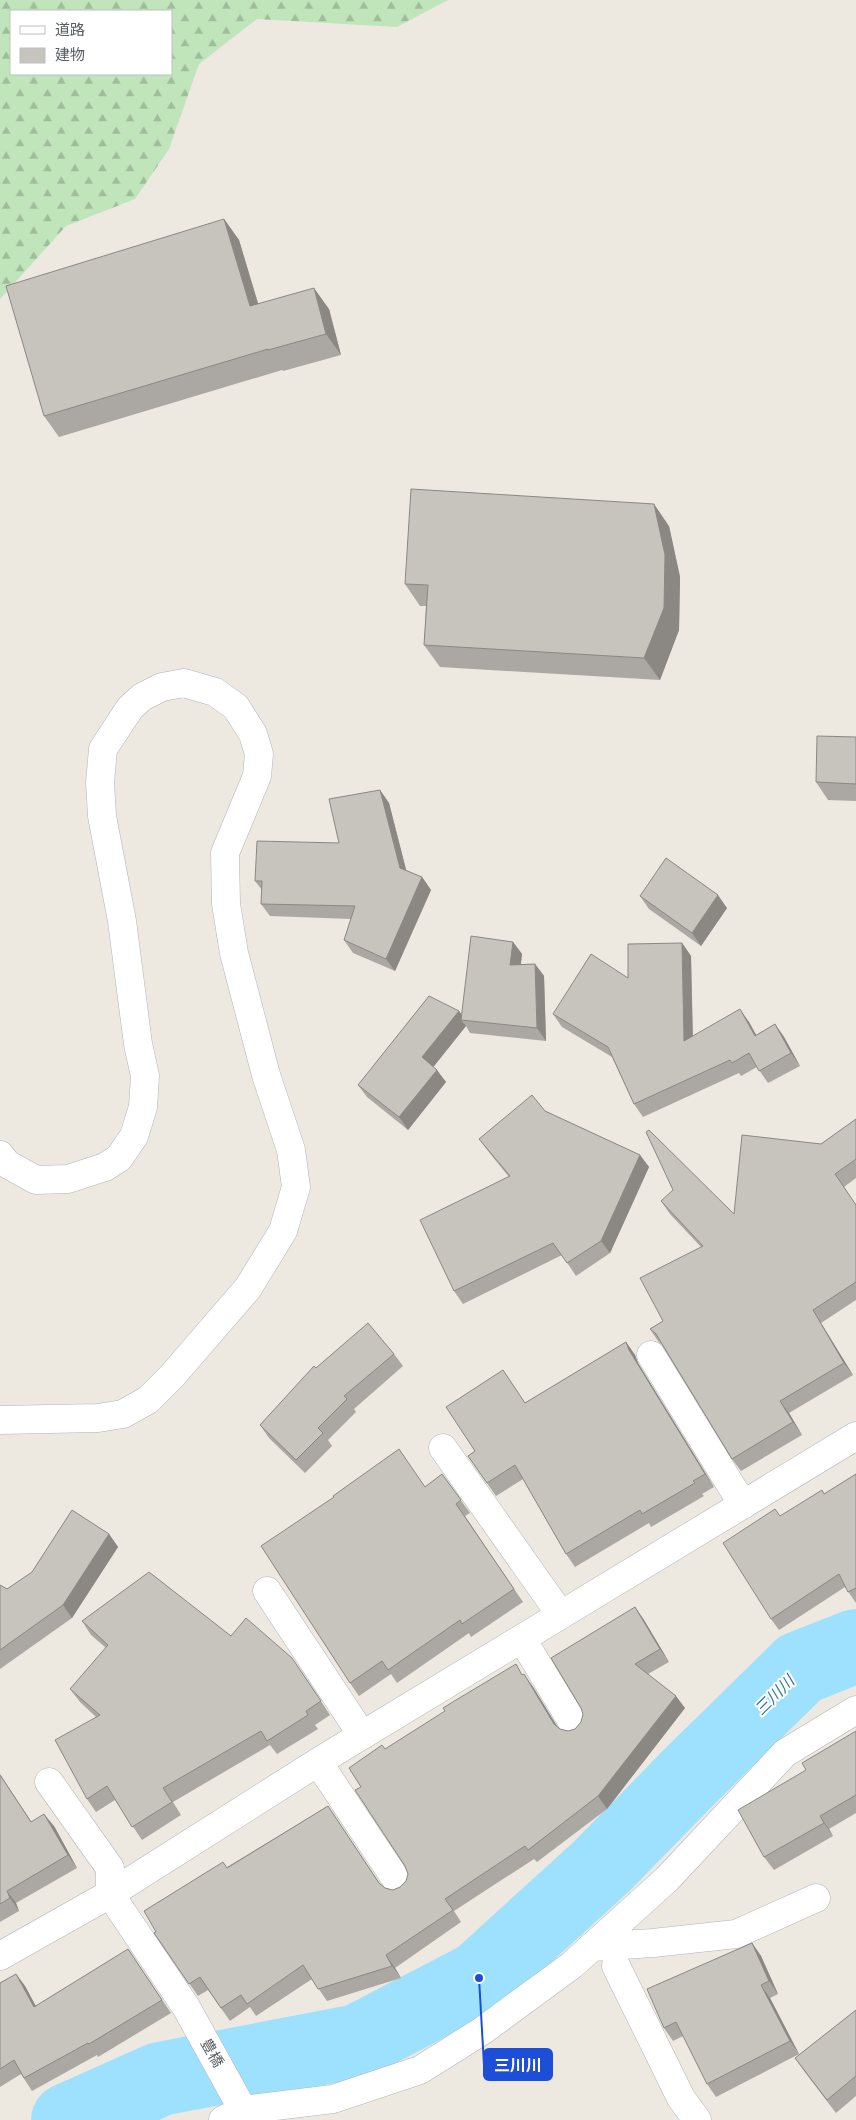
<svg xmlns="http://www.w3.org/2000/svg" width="856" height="2120" font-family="'Titillium Web','Noto Sans JP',sans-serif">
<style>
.forest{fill:url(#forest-firs);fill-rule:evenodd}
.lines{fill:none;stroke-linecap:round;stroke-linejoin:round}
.river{stroke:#9ee1ff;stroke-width:74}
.street-casing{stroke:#b1b5b9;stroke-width:29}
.street{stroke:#fff;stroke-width:28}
.wall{fill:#aba8a3}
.shaded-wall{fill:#8b8884}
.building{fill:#c7c3bd;stroke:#8b8884}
.labels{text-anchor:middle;stroke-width:4;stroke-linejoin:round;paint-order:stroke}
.street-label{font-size:15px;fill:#595e62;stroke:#fff}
.water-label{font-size:16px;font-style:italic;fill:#3578a1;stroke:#fff}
.leader{fill:none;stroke:#1d4ed8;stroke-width:2}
.callout-dot{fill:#1d4ed8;stroke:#fff;stroke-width:2}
.callout{fill:#1d4ed8;stroke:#1d4ed8;stroke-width:2}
.callout-label{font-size:16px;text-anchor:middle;font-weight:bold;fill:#fff}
</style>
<defs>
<pattern id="forest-firs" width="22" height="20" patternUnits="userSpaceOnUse" patternTransform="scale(1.25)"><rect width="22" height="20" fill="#c1e5bb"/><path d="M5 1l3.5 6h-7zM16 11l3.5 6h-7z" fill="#a0bd9b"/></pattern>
</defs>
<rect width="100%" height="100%" fill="#ede8e0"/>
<path class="forest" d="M0,0H448L397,27L257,19L199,64L169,149L135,199L66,226L0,299ZM11,11H171V74H11Z"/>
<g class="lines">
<path class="river" d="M68,2120L160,2079L358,2041L479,1978L601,1867L692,1774L800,1668L856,1646"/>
<g class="street-casing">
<path id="street" d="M0,1155L7,1164L36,1180L68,1179L105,1167L119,1158L134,1136L143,1107L145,1076L138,1044L122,921L102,816L100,783L103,749L130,708L142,697L162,687L184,683L215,692L236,707L253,734L259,754L257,776L225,853L226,904L234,953L266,1075L291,1150L296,1187L283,1231L248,1288L172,1376L148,1400L123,1414L98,1418L0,1420
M651,1355L743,1505
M443,1448L561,1615
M267,1591L362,1735
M522,1639L576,1728
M318,1762L401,1887
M49,1782L110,1868V1894L186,2007L243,2110
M591,1947L653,1943L736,1934L816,1898
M0,1956L110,1894L318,1762L856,1436
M616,1966L681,2098L697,2120
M223,2120L243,2110L333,2099L420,2070L482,2031L572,1965L667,1879L785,1753L856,1710"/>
</g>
<use href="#street" class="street"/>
</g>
<path class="wall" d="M224,219L239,240L258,303L329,309L341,355L283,371L282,370L59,437L44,416Z
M669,526L680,577L679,630L660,680L440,667L424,645L426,606H420L405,584Z
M856,737V801L828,800L816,782Z
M380,790L389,803L406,870L422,877L431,890L395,971L353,953L344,940L351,919L270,916L261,904L262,890L255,881L339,843Z
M640,896L727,908L701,946L649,909Z
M513,942L522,954L521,964H535L544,976L546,1041L470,1033L466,1026L433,1067L446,1082L408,1130L367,1097L358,1085L459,1011L462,1015Z
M682,943L691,956L693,1036L749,1022L756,1035L775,1024L784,1037L800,1066L768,1083L757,1067L741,1076L739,1073L643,1117L634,1104L612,1057L562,1027L553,1014L628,978Z
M545,1111L640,1155L649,1167L610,1253L576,1276L562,1255L463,1304L454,1291L509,1177L488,1151L479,1139Z
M856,1119V1178L844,1187L856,1205V1300L821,1323L853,1375L789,1413L802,1435L741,1471L732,1459L662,1345L658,1341L650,1329L663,1321L701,1247L670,1214L661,1201L734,1214L821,1144Z
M626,1342L635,1355L638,1363L714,1487L702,1494L704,1496L651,1527L649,1523L575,1567L566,1554L523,1479L496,1496L468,1456L475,1451L503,1370L525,1403Z
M394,1354L403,1366L354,1409L356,1412L328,1440L332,1446L305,1473L269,1438L260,1425L316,1368Z
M442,1474L470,1513L465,1516L523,1602L471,1637L469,1633L397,1683L391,1674L359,1696L350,1683L425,1487Z
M856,1474V1603L845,1587L779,1630L771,1619L781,1516L824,1494Z
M109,1534L118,1547L72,1618L0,1669V1585L7,1589Z
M635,1607L644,1620L669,1662L648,1674L685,1708L607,1809L537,1862L534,1859L454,1911L461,1922L395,1968L401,1978L327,2001L312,1979L256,2016L250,2007L230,2021L208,1990L198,1996L154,1933L227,1867L328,1806L380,1884L385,1888L393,1890L400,1887L406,1881L408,1874L405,1866L361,1787L385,1749L523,1675L533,1687L557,1726L560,1729L568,1731L575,1729L581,1722Z
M82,1621L231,1636L301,1671L330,1715L315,1725L318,1729L277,1754L270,1745L173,1802L181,1815L142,1840L115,1800L96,1812L87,1799L96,1717L80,1702L70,1689L106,1648L91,1635Z
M856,1731V1813L829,1829L833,1836L774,1870L764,1857L806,1770Z
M0,1774L31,1821L54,1826L77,1868L16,1903L19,1911L0,1922Z
M752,1943L761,1956L778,1994L770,1998L799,2054L716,2097L707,2084L683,2036L673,2041L664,2028Z
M128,1949L171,2013L98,2057L97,2055L32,2091L21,2074L0,2087V1983L16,1974L25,1986L36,2006Z
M856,2010V2096L836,2113L804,2071L795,2058Z"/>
<path class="shaded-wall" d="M224,219L239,240L265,327L250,306Z
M314,288L329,309L341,355L326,334Z
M654,504L669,526L680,577L679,630L660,680L644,658Z
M380,790L389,803L409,881L400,868Z
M422,877L431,890L395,971L386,959Z
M718,895L727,908L701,946L692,933Z
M513,942L522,954L519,978L510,965Z
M682,943L691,956L693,1054L684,1041Z
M535,964L544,976L546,1041L537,1028Z
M740,1009L749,1022L764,1049L755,1036Z
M459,1011L466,1020H461L466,1026L431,1070L422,1057Z
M775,1024L784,1037L800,1066L791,1053Z
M437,1070L446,1082L408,1130L399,1117Z
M640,1155L649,1167L610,1253L601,1241Z
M813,1310L853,1375L844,1363Z
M626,1342L635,1355L638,1363L714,1487L705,1474L629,1350Z
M780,1401L789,1413L802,1435L793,1422Z
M109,1534L118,1547L72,1618L63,1605Z
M635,1607L644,1620L669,1662L660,1649Z
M524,1674L533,1687L563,1736L554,1724Z
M676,1696L685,1708L607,1809L598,1796Z
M44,1814L54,1826L77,1868L68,1855Z
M820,1816L829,1829L833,1836L824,1823Z
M7,1891L16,1903L19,1911L10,1898Z
M752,1943L761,1956L778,1994L769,1981Z
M386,1955L395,1968L401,1978L392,1966Z
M16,1974L25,1986L43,2020L34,2007Z
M761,1985L770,1998L799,2054L790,2041Z"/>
<path class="building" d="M224,219L250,306L314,288L326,334L268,350V349L44,416L6,286Z
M411,489L654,504L665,555L664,608L644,658L424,645L428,585L405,584Z
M817,736L856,737V784L816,782Z
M380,790L400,868L422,877L386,959L344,940L355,906L261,904L262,881H255L257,841L339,843L329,799Z
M666,858L718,895L692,933L640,896Z
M471,936L513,942L510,965L535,964L537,1028L461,1020Z
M682,943L684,1041L740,1009L755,1036L775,1024L791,1053L759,1071L749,1053L732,1063L730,1060L634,1104L608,1047L553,1014L591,954L628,978V944Z
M429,996L459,1011L422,1057L437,1070L399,1117L358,1085Z
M532,1095L545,1111L640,1155L601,1241L567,1263L553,1243L454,1291L420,1220L510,1176L479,1139Z
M856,1119V1159L835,1174L856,1205V1282L813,1310L844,1363L780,1401L793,1422L732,1459L656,1334L650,1329L663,1321L640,1278L703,1246L661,1201L673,1190L646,1132L649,1130L734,1214L742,1135L821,1144Z
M368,1323L394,1354L344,1396L347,1399L318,1428L323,1433L296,1460L260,1425L314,1366L316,1368Z
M626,1342L629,1350L705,1474L693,1481L695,1483L642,1514L640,1510L566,1554L515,1465L487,1483L468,1456L475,1451L446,1407L503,1370L525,1403Z
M399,1449L425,1487L442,1474L461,1500L456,1504L514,1589L462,1624L460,1620L388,1670L382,1661L350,1683L261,1546L334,1497L333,1496Z
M856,1474V1588L848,1592L839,1574L771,1619L723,1543L775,1509L780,1516L822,1490L824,1494Z
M72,1510L109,1534L63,1605L0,1650V1585L7,1589L32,1572Z
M149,1572L231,1636L246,1618L292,1658L321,1701L306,1711L308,1715L267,1741L261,1731L163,1788L172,1802L132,1827L107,1786L87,1799L55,1740L100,1715L70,1689L108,1645L82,1621Z
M635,1607L660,1649L635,1664L676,1696L598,1796L528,1850L525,1846L445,1899L453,1910L386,1955L392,1966L318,1989L303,1965L247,2004L241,1995L221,2008L200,1977L189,1984L154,1933L156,1932L144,1911L223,1862L227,1868L328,1806L379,1883L385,1888L393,1890L400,1887L406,1881L408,1874L405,1866L355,1790L361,1787L349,1768L382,1745L385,1749L445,1711L443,1708L456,1700L516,1664L522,1675L524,1674L554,1724L560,1729L568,1731L575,1729L581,1722L583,1714L581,1708L551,1658Z
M856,1731V1795L820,1816L824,1823L764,1857L738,1810L806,1770L802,1763Z
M0,1775L31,1822L44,1814L68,1855L7,1891L10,1898L0,1904Z
M752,1943L769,1981L761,1985L790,2041L707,2084L676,2022L664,2028L647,1989Z
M128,1949L162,2000L89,2044L88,2043L24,2078L14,2060L0,2069V1983L16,1974L34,2007Z
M856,2010V2076L827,2100L795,2058Z"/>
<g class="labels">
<g class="street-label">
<text transform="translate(212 2053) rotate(60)" y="5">豊橋</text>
</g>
<g class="water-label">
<text transform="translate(774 1695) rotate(-45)" y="6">三川川</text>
</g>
</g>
<path class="leader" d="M479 1978L484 2065"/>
<circle class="callout-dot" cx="479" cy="1978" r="5"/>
<rect class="callout" x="484" y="2049" width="68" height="31" rx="5"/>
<g class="callout-label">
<text x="518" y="2071">三川川</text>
</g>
<rect x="10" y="10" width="162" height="65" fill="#ffffff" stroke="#bdbfc0"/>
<rect x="20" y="26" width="25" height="8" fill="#ffffff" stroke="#bdbfc0"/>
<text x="55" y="35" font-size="15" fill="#595e62">道路</text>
<rect x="20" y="48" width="25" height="15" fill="#c7c3bd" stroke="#bdbfc0"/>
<text x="55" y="60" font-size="15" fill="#595e62">建物</text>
</svg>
